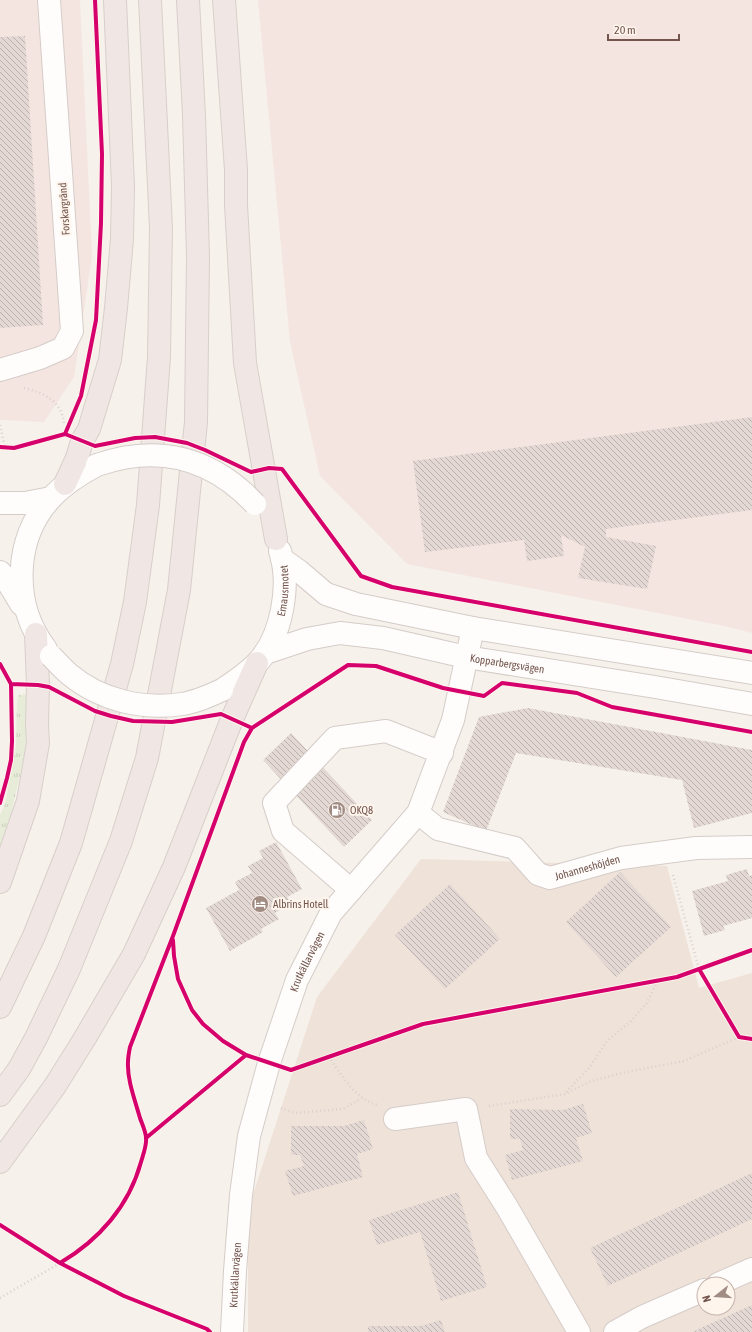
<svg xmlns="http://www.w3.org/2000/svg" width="752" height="1332" font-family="'Asap Condensed',sans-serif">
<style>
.residential{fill:#efe2d9;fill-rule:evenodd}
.commercial{fill:#f5e5e0}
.grass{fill:url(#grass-tufts)}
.building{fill:url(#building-back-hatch)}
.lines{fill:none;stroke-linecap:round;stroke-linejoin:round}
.minor-casing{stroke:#d5ccc8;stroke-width:24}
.highway-casing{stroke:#d8ceca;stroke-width:24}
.path{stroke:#dad0ce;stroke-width:2.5;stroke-dasharray:1 3;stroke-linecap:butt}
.minor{stroke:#fefdfc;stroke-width:22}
.highway{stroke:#f0e7e5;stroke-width:22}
.minor-bridge-casing{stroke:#d5ccc8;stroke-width:24;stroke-linecap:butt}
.minor-bridge{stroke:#fefdfc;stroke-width:22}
.cycleway-casing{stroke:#fef5ed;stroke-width:6}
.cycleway{stroke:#d6006c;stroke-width:4}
.labels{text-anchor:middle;stroke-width:4;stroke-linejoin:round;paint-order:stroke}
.street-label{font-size:11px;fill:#73554d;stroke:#fef5ed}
.poi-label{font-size:11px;fill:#73554d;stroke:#fef5ed;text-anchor:start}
</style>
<defs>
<pattern id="grass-tufts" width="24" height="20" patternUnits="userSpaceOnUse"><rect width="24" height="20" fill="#e6ecd7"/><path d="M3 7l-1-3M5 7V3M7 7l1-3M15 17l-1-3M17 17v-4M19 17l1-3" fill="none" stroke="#c9ccba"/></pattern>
<pattern id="building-back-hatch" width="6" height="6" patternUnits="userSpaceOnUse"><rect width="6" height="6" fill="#e3d8d3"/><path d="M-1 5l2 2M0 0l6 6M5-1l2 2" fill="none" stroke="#bcb2ad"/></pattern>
</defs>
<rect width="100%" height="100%" fill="#f6f1eb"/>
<path class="residential" d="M421,859L667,866L699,988L752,973V1332H248V1210L317,997ZM704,1284H728V1308H704Z"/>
<path class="commercial" d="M0,0H80L92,256L74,377L44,422L0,420Z
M258,0H752V633L724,626L407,564L320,476L290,342Z"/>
<path class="grass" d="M28,694L25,752L12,810L0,851V815L5,804L16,747L17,701L19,695Z"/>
<path class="building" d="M25,36L43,325L0,328V37Z
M752,417V510L606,529V537L656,546L647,589L578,578L585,547L561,535L564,556L527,561L524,540L425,552L413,461Z
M528,708L752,750V813L694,828L682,780L516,753L486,831L443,812L479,717Z
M291,733L372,820L344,847L263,760Z
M276,842L302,889L287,897L291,903L275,913L279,919L261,929L263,932L230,951L206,908L239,890L235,882L252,873L248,866L263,858L259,851Z
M747,869L749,876L752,875V918L723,926L725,930L704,936L692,891L728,881L726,875Z
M620,872L671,927L616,977L566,922Z
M450,884L500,939L445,989L395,935Z
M583,1104L592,1133L576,1138L583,1161L512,1180L505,1155L523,1150L520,1139H510V1109L563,1110Z
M364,1120L373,1149L357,1154L363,1177L293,1196L285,1171L304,1166L300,1155H291V1126H344Z
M752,1173V1219L608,1286L590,1248Z
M458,1192L487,1287L441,1301L420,1232L377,1245L369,1220Z
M752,1305V1332H692Z
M441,1320L445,1332H368V1326H421Z"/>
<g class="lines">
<g class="minor-casing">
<g id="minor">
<path d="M0,370L40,358L63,348L72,331L49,0"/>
<path d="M0,503H25L51,498"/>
<path d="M282,559L299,571L326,594L356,604L473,628L752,673"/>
<path d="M0,572L4,576L21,604"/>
<path d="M46,649C12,605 13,538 52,497C65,483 80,474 97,465"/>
<path id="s1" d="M265,653L307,639L340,633L383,638L466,657L655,687L752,704"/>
<path id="s2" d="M222,690C234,682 246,674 256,664C282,638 291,585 280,551"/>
<path id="s3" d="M418,813L438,829L515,848L538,874L550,878L621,858L696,848L752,847"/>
<path d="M351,890L283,831L274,803L335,738L386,731L442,753"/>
<path d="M395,1119L466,1109L476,1158L507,1207L579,1332"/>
<path d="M718,1284L752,1269"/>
<path id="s4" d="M232,1332L235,1271L241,1195L249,1136L269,1063L297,980L331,913L418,813L453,720L473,628"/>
<path d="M615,1332L642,1317L704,1290"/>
</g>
</g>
<g class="highway-casing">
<path id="highway" d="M224,0L236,170V205L245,363L276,539
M65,484L77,458L82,441L89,429L110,360L116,308L122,239L123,186L115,0
M0,882L28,801L38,743L37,725L38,685L36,634
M0,1007L34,936L71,843L122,664L135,602L148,505L159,357L161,228L150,0
M0,1095L19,1069L36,1038L69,969L121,841L147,758L179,590L196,422L198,257L194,115L188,0
M0,1162L55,1086L85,1038L134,954L174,867L232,719L257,663"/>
</g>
<path class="path" d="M24,388C44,393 62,401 64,424
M0,425L5,448
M673,875L699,969
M329,1057C341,1075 356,1100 378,1105
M566,1092L589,1068L607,1041L631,1021L647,1003L658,980
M489,1106L565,1094L591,1081L626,1072L684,1061L739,1037
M281,1108L295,1113L343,1109L362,1098
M0,1298L60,1263"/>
<use href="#minor" class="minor"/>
<use href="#highway" class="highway"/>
<g class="minor-bridge-casing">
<path id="minor-bridge" d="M97,465C157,444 211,457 255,504
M51,656C57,662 62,668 69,674C100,700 142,710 182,704C196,702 209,696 222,690"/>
</g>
<use href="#minor-bridge" class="minor-bridge"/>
<g class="cycleway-casing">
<path id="cycleway" d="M65,434L81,396L96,320L101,223L102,154L95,0
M0,447L14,448L65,434L95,446L135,438L155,437L187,443L205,450L251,472L269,468L282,469L361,576L392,587L752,652
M0,664L11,684L12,741L11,760L7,778L0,803
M11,684L38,685L49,687L95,711L111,716L133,721L172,722L221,714L252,728
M173,940L174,956L178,979L192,1010L203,1024L223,1041L246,1055L291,1070L423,1024L677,977L752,950
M699,969L739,1037L752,1039
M146,1138L246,1055
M0,1225L60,1263L124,1296L207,1329L210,1332
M60,1263C99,1240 129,1206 141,1162C143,1155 147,1145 146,1138C146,1132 142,1124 140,1118C135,1100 127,1080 128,1062C128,1057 129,1052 130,1047L173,936L244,742L252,728L348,665L376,666L443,688L484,696L502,683L577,693L612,707L752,732"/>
</g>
<use href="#cycleway" class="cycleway"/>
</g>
<defs>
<g id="fuel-disc" transform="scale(0.9)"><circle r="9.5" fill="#a18c84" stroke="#fef5ed"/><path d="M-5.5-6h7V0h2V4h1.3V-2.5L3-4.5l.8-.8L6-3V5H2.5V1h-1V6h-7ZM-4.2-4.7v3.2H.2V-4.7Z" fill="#fff"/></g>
<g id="hotel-disc" transform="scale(0.9)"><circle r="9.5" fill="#a18c84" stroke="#fef5ed"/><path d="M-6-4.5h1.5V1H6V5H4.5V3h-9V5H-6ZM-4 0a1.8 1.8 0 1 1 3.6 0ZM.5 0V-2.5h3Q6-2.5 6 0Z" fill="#fff"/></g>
</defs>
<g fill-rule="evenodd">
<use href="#fuel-disc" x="337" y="810"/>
<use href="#hotel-disc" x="260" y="904"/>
</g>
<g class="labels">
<g class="street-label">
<text transform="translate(64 209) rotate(-94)" y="4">Forskargränd</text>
<text dy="4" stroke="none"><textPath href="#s2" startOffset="123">Emausmotet</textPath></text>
<text dy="4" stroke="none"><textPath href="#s1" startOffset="248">Kopparbergsvägen</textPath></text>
<text dy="4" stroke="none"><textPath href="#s3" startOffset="191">Johanneshöjden</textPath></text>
<text dy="4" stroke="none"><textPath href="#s4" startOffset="381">Krutkällarvägen</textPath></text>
<text dy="4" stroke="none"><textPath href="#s4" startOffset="57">Krutkällarvägen</textPath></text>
</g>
<g class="poi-label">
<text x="350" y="814">OKQ8</text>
<text x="273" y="908">Albrins Hotell</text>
</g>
</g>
<g transform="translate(716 1296) rotate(253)"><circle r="19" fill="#fef5ed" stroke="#c6b5ad"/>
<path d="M0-3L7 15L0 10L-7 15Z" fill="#a18c84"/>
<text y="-6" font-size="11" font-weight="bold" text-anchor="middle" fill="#73554d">N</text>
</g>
<path d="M608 34v6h71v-6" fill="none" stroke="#73554d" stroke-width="2"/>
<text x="614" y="34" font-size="12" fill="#73554d" stroke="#fef5ed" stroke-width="3" paint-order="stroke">20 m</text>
</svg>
